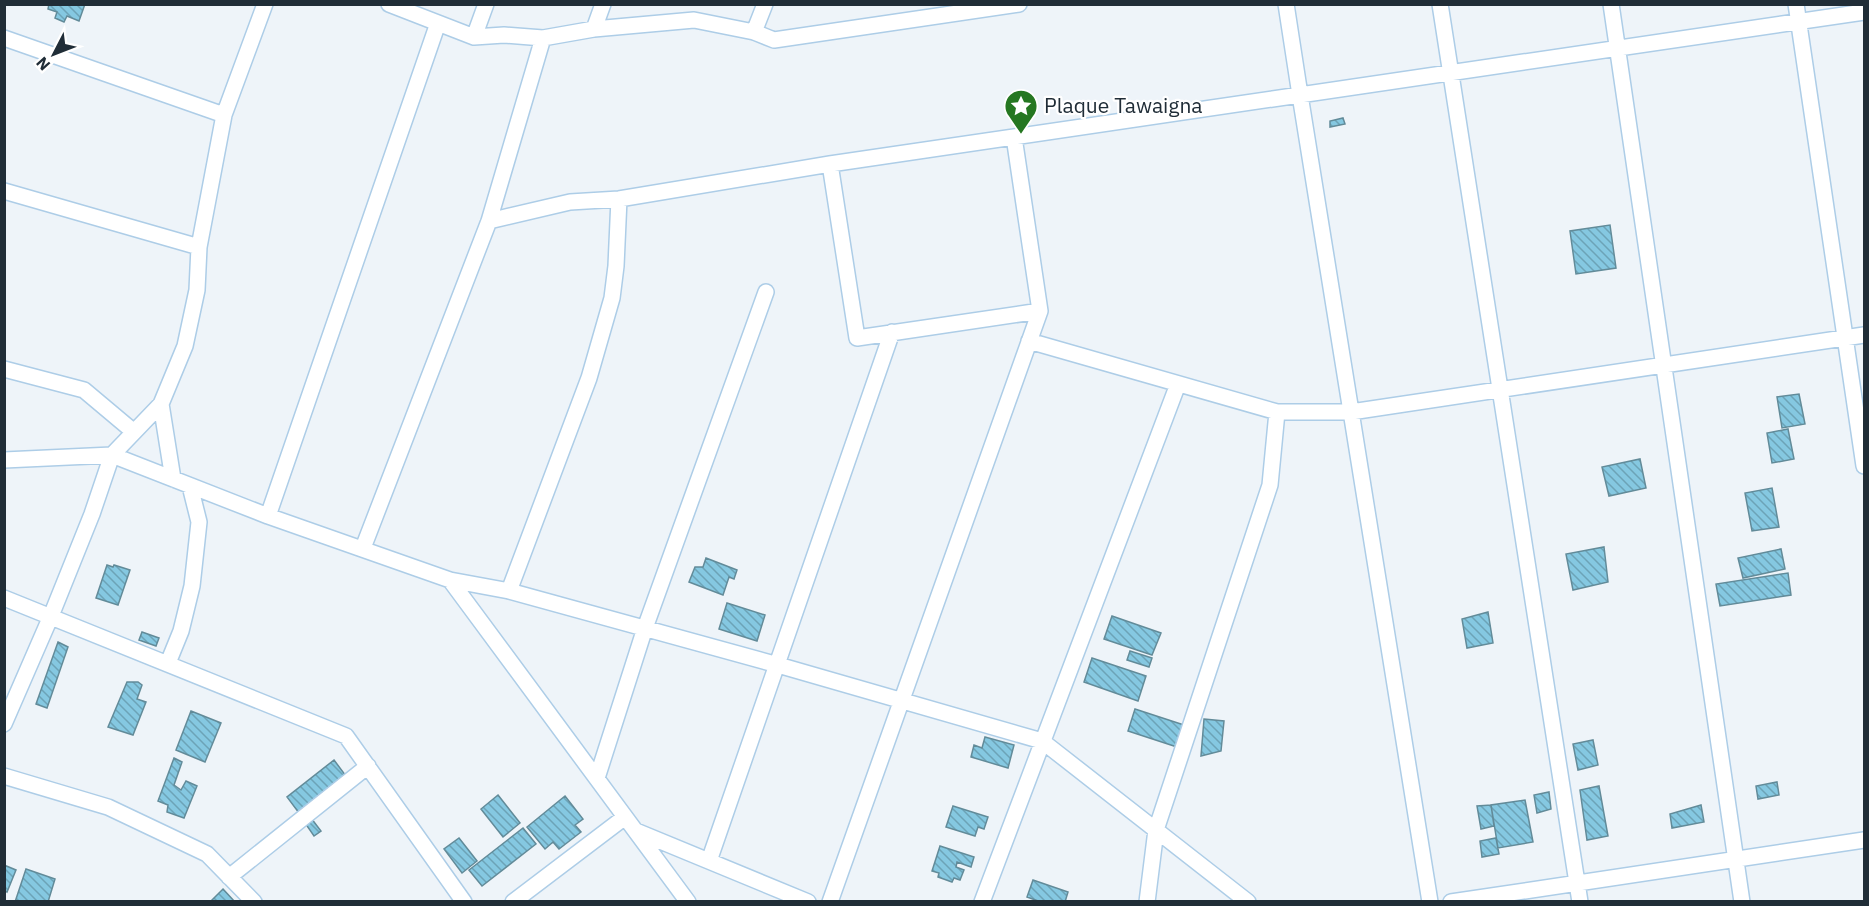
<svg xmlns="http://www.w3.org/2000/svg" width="1869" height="906" font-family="'IBM Plex Sans',sans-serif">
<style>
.building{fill:url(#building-back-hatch);stroke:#628b99;stroke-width:1.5}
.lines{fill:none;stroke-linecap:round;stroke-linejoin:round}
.minor-casing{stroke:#adcde7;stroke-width:18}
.minor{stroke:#fff;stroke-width:15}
.labels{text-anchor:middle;stroke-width:4.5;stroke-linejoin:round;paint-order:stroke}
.poi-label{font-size:21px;fill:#202d37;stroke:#fff;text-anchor:start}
</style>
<defs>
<pattern id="building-back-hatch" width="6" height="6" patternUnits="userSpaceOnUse" patternTransform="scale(1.5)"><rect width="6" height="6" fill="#85c8e1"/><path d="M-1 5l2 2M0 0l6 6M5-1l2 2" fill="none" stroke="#6ca3b7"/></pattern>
</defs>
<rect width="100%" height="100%" fill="#eef4f9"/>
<path class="building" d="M49,4H85L79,21L67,16L64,22L55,18L57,12L48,9Z
M1343,118L1345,124L1330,127V121Z
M1610,225L1616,268L1576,274L1570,231Z
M1799,394L1805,424L1782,428L1777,397Z
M1788,429L1794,459L1772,463L1767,433Z
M1640,459L1646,488L1609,496L1602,467Z
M1772,488L1779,527L1752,531L1745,493Z
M1604,547L1608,582L1573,590L1566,554Z
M1781,549L1785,569L1743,578L1738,558Z
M706,558L737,570L734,579L729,577L723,595L689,582L695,567H703Z
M107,565L113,567L114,565L130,570L118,605L96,598Z
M1788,573L1791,595L1720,606L1716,584Z
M727,603L765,615L757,641L719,629Z
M1488,612L1493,643L1467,648L1462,619Z
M1112,616L1161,633L1152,655L1104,639Z
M142,632L159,638L156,646L139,640Z
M58,642L68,647L47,708L36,704Z
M1130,651L1152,658L1149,667L1127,660Z
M1092,658L1146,676L1138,701L1084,682Z
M127,682H138L142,685L137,699L146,702L133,735L108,727Z
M1135,709L1184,725L1177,747L1128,731Z
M191,711L221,723L205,762L176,750Z
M1204,719L1224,721L1221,751L1201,756Z
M985,737L1014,745L1008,768L971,757L974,745L982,748Z
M1593,740L1598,765L1578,770L1573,744Z
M174,758L182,762L174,785L181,790L186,781L197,786L184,818L167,812L168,805L158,801Z
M334,760L346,776L299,813L287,797Z
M1777,782L1779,795L1758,799L1756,786Z
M1599,786L1608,836L1587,840L1580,790Z
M1549,792L1551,809L1537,813L1534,795Z
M498,795L520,823L503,837L481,809Z
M565,796L583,819L575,825L581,832L559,849L553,842L545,849L527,827Z
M1525,800L1533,842L1498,848L1491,805Z
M1491,805L1494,826L1481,829L1477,806Z
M1701,805L1704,822L1672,828L1670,814Z
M953,806L988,817L984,829L978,827L975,836L946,827Z
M311,818L321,831L314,836L305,823Z
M523,828L536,844L482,886L469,870Z
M459,838L477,861L462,873L444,849Z
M1496,838L1499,854L1482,857L1480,841Z
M940,846L974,857L971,867L957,862L956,867L964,870L960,880L954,878L952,882L938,877L939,873L932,871Z
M4,865L16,870L7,892L4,890Z
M26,869L55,879L48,902H15Z
M1033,880L1068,892L1065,902H1041L1027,897Z
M223,889L235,902H210Z"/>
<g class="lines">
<g class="minor-casing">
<path id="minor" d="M1286,4L1300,95L1430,902
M1440,4L1580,902
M1611,4L1742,902
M1796,4L1864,466
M594,29L694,20L754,32L774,40L1019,4
M754,32L765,4
M474,37L486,4
M4,38L224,115
M543,38L594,29L603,4
M830,164L857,338L1040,311
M4,191L199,247L197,290L185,346L161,404
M489,221L570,202L619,199L830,164L1864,12
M199,247L224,115L265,4
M1029,341L1277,412H1351L1864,335
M4,369L84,390L134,432
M4,460L112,455L268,516L450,580L509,591L778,665L1042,741L1248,902
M268,516L438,23
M363,548L489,221L543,38L504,35L474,37L389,4
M450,580L688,902
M509,591L589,378L612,298L616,266L619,199
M4,598L346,736L464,902
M168,663L181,631L192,586L199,522L190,486
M4,724L51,616L92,514L112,455L161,404L173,479
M4,776L108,807L207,854L254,902
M597,778L645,628L766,292
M636,831L808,902
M709,861L892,332
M229,877L368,766
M513,902L625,817
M830,902L1040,311L1014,137
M982,902L1178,384
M1147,902L1156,830L1270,485L1277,412
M1451,902L1864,840"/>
</g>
<use href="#minor" class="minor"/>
</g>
<defs>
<g id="sight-pin" transform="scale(1.725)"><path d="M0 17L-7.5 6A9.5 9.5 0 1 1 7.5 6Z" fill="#257721" stroke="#fff"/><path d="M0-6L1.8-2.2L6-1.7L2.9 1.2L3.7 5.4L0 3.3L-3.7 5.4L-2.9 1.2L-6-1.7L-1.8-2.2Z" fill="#fff"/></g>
</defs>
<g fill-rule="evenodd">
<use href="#sight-pin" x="1021" y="106"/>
</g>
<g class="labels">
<g class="poi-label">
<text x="1044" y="113">Plaque Tawaigna</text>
</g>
</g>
<rect width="1869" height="906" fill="none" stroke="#202d37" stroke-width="12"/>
<g transform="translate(54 54) rotate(228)" stroke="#ffffff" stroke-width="4.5" paint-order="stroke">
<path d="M0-4.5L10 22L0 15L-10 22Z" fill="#202d37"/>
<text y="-9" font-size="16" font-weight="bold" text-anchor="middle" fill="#202d37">N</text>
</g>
</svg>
